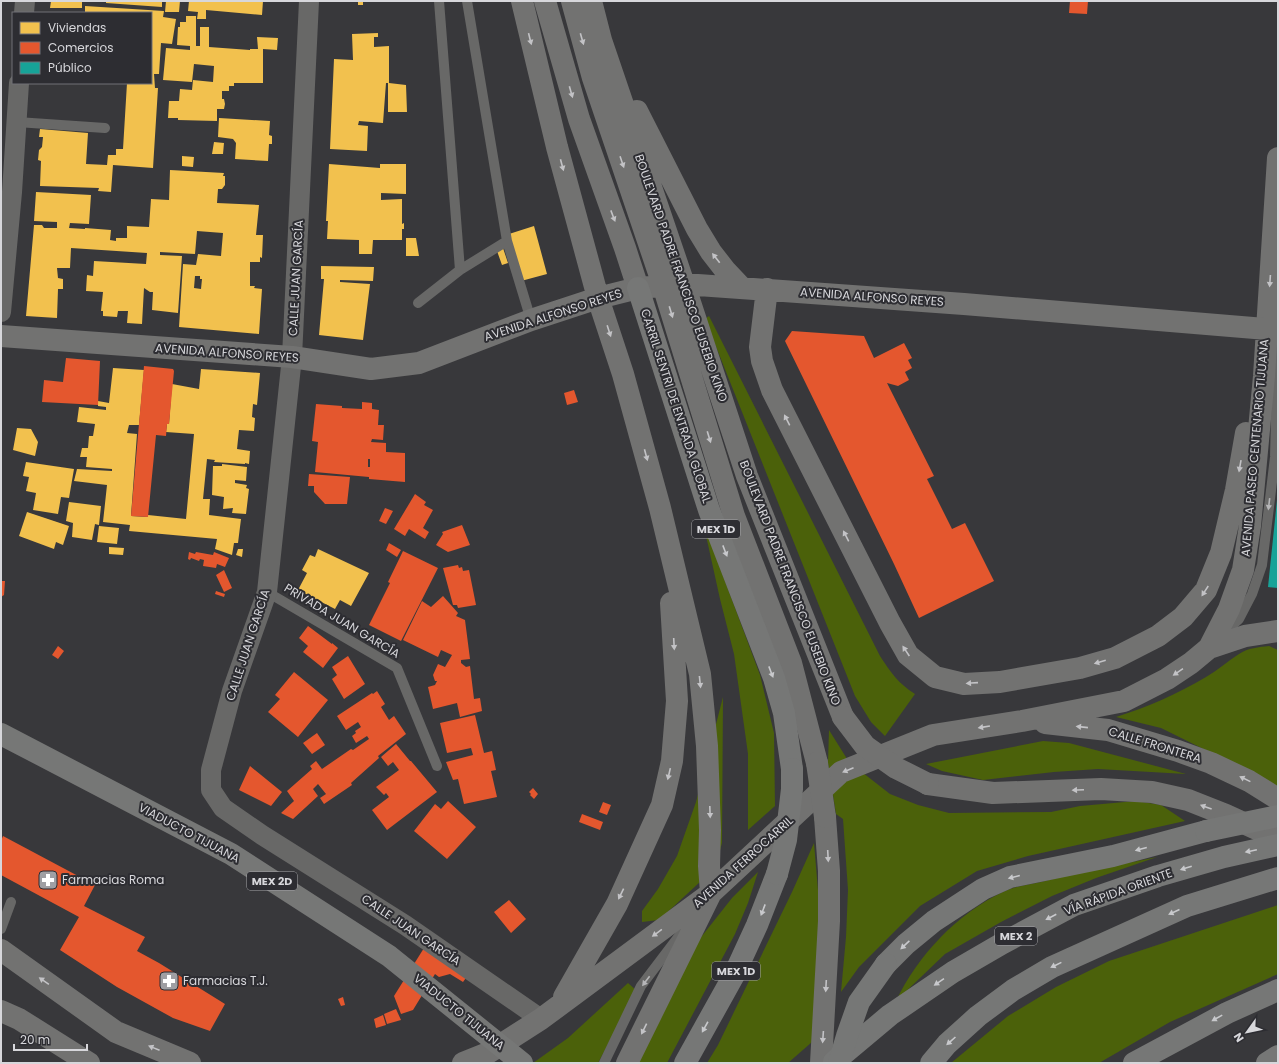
<svg xmlns="http://www.w3.org/2000/svg" width="1279" height="1064" font-family="Poppins,sans-serif">
<style>
.green{fill:#4b610a}
.homes{fill:#f2c14e;fill-rule:evenodd}
.shops{fill:#e4572e;fill-rule:evenodd}
.public{fill:#17a398}
.lines{fill:none;stroke-linecap:round;stroke-linejoin:round}
.lane{stroke:#686867;stroke-width:10}
.street{stroke:#686867;stroke-width:20}
.secondary{stroke:#727271;stroke-width:22}
.highway{stroke:#767776;stroke-width:22}
.secondary-bridge{stroke:#727271;stroke-width:22}
.highway-bridge{stroke:#767776;stroke-width:22}
.oneway{fill:#c3c3c6}
.oneway2{fill:#b6b6b8}
.oneway3{fill:#c8c9cc}
.labels{text-anchor:middle;stroke-width:4;stroke-linejoin:round;paint-order:stroke}
.shield{fill:#2d2d32;stroke:#a4a4a8;stroke-width:1}
.shield-label{font-size:11px;font-weight:bold;fill:#d7d7db}
.street-label{font-size:12px;fill:#d7d7db;stroke:#2d2d32}
.poi-label{font-size:12px;fill:#d7d7db;stroke:#2d2d32;text-anchor:start}
</style>
<rect width="100%" height="100%" fill="#38383b"/>
<path class="green" d="M709,316L880,656C891,673 898,683 915,694L885,736L871,722L855,696L705,319Z
M703,522L760,675L774,733L775,806L748,830V754L734,654L720,599Z
M1269,646L1278,650V792L1240,767L1161,728L1116,717C1148,707 1177,694 1206,677C1218,670 1228,661 1239,654C1248,648 1259,647 1269,646Z
M723,697L722,843L715,868L659,920L642,922V911L658,889L677,856L696,802Z
M829,730L849,762L890,794L918,805L949,813L1051,812L1080,806L1136,801L1161,805L1185,821L1028,856L977,871L920,906L859,967L841,992L846,937L848,890L843,819L836,814L828,763Z
M1043,741L1069,743L1186,774L1098,769L1054,772L983,780L942,771L926,764Z
M814,843L820,914L812,1042L788,1063H707L718,1045L792,892Z
M1157,857L1096,878L1052,896L1001,922L945,954L896,1001C918,955 957,914 1003,892C1014,886 1029,885 1041,882C1079,872 1118,865 1157,857Z
M758,872L748,903L735,934L667,1063H637L698,941L732,898Z
M1278,905V974L1170,1022L1099,1063H951L1008,1016L1056,987L1109,961Z
M628,983L637,991L598,1063H533L568,1038Z"/>
<path class="homes" d="M51,1H82V8H50Z
M106,1H162V7L106,3Z
M166,1H180L179,12H165Z
M189,1H263L262,15L206,10V19H197L198,12L188,11Z
M358,1H363V5H358Z
M85,6L164,11L163,17L176,19L172,44L161,43L159,74H154L155,88H158L153,168L113,165L111,192L98,191L99,188L40,186L41,161L38,160L39,150L42,147L43,137H39L40,129L88,133L86,164L107,165L108,155H116V149H123L127,83H151V13H85Z
M186,16H196V46H200V27H209V47L250,50V49H258L257,37L278,38L277,50L263,49V83H234V86H229V91H222V99H224L225,104L224,109H217V121L178,120V118H168L169,101H179L180,89L192,90L193,80L213,82L214,66L194,64L192,82L163,80L166,48L190,50V46L177,45L178,27H180V22H186Z
M378,33V37H374V47L389,46V83L406,85L407,112H388V83H386L383,123L359,121L358,125L368,126L367,151L330,149L334,59L353,60L352,34Z
M219,118L270,121L269,135L272,136V144H269L268,161L235,159L236,143L233,139L218,137Z
M214,142L224,143L223,154H212Z
M182,156L194,157L193,167L182,166Z
M329,164L380,168V164H406V194L381,193V200L402,199V224L404,223V229H402V240H373L372,254H359V240L327,239L328,221H326Z
M170,170L224,173L223,176H225V185L222,189H218L217,203L259,205L256,235H263L262,258L260,257V262H250V286H255L254,288L262,289L259,334L179,327L183,264L196,265L198,254L221,256L223,233L197,231L195,254L160,252V255L182,256L178,313L152,310L153,292H150L144,288L142,324L127,323L128,311H118L117,317L103,316V311H101L103,292L86,291L87,275L93,276L94,261L146,264L147,253L71,248L70,268H57L58,278L63,279V289H58L57,318L26,316L34,225H42L44,228H57V222L34,221L36,192L91,195L89,224L70,223L69,228L85,229V228L111,230L110,240L116,241V238H127V226L149,227L151,199L169,200ZM195,276H200V279H202L201,289L194,288Z
M534,226L547,274L521,281L509,234Z
M406,238H416L419,256H406Z
M503,248L508,263L502,265L497,251Z
M321,266L374,267L373,281L340,280V282L370,284L363,340L319,335L324,279H321Z
M113,368L144,370L139,425H129L127,433L137,434L131,516L148,517V515L186,519L194,434L166,432L167,424H169L172,384L199,389L201,369L260,373L257,405L253,404L252,417L255,418L254,431L239,430L237,449L250,451L249,464L245,463V464L214,462L215,460L207,459L203,499H210L209,515L241,519L238,543H234L232,555L215,549L217,539L129,531L130,525L103,522L107,485L74,481L77,469L112,471V469L86,467L87,457H80L82,448H88L89,436H93L95,424L77,422L79,407L106,410V407L98,406V401L109,403Z
M17,428L31,429L38,442L35,456L13,450Z
M26,462L74,469L69,498L61,497L58,514L33,510L36,493L26,491L29,477L23,476Z
M222,464L247,467L246,481L235,480V483L247,485L246,488L249,489L246,514L232,513L233,508L223,509L224,497L212,495L213,466H222Z
M69,502L101,506L99,525L95,524L92,540L72,537L73,523L66,521Z
M27,512L69,526L63,545L56,542L54,549L19,536Z
M99,526L119,528L117,544L97,542Z
M109,547L124,548L123,555L109,554Z
M238,549H243L242,557L236,555Z
M318,549L369,573L351,606L340,600L335,609L298,590L307,573L302,570L310,555L315,557Z"/>
<path class="shops" d="M1070,1H1088L1087,14L1069,13Z
M792,331L864,336L874,358L904,343L912,358L908,360L912,368L905,372L909,380L898,386L887,383L934,476L927,479L952,529L965,523L994,581L919,618L894,564L785,341Z
M66,358L100,361L98,405L42,402L44,380L63,382Z
M144,366L173,369L174,371L169,424H167L166,436L156,435L148,517L131,516Z
M574,390L578,402L567,405L564,393Z
M362,402L372,403V409L379,410L378,425H384L383,440L372,439L371,442L386,443V452L405,453V482L369,479V477L315,472L318,442L312,441L316,404L342,406V408L362,409ZM368,459H370V467H368Z
M309,474L350,477L347,504H325L314,492V486H308Z
M415,494L426,502L424,505L433,510L423,528L429,532L425,539L409,529L405,536L394,529Z
M385,508L393,511L386,524L379,521Z
M462,525L470,545L448,552L436,545L443,534L442,532Z
M389,543L401,550L397,557L386,550Z
M403,551L438,568L401,641L369,625L390,583L388,582Z
M189,552L195,554L196,552L213,555L214,552L229,558L225,567L217,564L216,568L203,566L204,560L200,559L199,561L191,558L190,560L188,559Z
M458,565L459,568L462,567L463,571L469,570L476,605L458,608L457,605H453L443,568Z
M224,570L232,588L224,592L216,575Z
M1,581H5L4,595L1,597Z
M216,591L225,594L224,597L215,594Z
M443,596L458,613L456,616L465,620L470,659L461,660V663L466,667L470,666L474,699L480,698L482,711L460,717L457,703L433,709L428,687L435,685L437,681H435L433,675L438,664L445,667L452,655L441,650L438,657L403,640L422,601L431,607Z
M308,626L332,644V643L338,648L323,668L303,652L308,646L299,638Z
M58,646L64,651L58,659L52,655Z
M348,656L365,684L344,699L332,679L337,675L332,667Z
M294,672L328,700L298,737L268,712L280,699L275,695Z
M377,691L385,704L381,707L389,720L394,716L406,734L378,756L379,758L351,783L352,785L324,804L320,798L326,794L318,784L313,789L318,796L293,819L281,813L294,801L287,791L312,769L310,766L316,761L322,769L351,749L353,750L369,739L367,736L356,743L352,736L356,733L355,731L361,727L358,722L346,730L337,716L372,693L373,694Z
M475,715L484,753L492,751L496,770L491,771L497,797L464,804L458,779L453,780L446,762L473,755L471,748L447,753L440,723Z
M317,733L325,745L312,754L303,743Z
M396,744L410,761H411L437,792L387,830L372,810L389,797L386,793L384,795L376,787L399,770L393,762L388,766L381,757Z
M250,766L282,792L271,806L239,790Z
M533,788L538,794L534,799L530,795L531,794L529,792Z
M448,801L476,827L447,859L414,831L435,804L441,809Z
M603,802L611,805L607,815L599,812Z
M582,814L603,822L600,830L579,822Z
M3,836L95,885L84,906L145,937L137,951L159,963L225,1004L210,1031L173,1018L117,987L60,950L79,917L1,875V841Z
M509,900L526,919L511,933L494,912Z
M424,948L468,975L463,982L450,974L439,977L435,974L413,1010L401,1014L394,996Z
M343,997L345,1005L341,1006L338,999Z
M396,1009L401,1020L387,1024L384,1014Z
M383,1015L386,1025L376,1028L374,1019Z"/>
<path class="public" d="M1277,500H1278V588L1268,587Z"/>
<g class="lines">
<path class="lane" d="M439,1L460,270
M467,1L507,241L531,320
M17,122L105,128
M418,303L460,270L507,241
M267,592L397,668L437,766
M1224,633L1239,619L1252,594L1262,565L1275,457L1278,340
M1,929L11,902
M604,1063L641,986L682,932"/>
<path class="street" d="M309,1L292,357L267,592L232,691L211,770V790L223,808L262,835L405,925L541,1019
M24,13L25,1
M1,312L12,192L19,83"/>
<path class="secondary" d="M522,1L557,147L591,272L598,298L623,374L660,508L700,674L707,746L710,830L709,866L711,893L627,1063
M545,1L579,119L625,248L638,288
M572,1L593,78L663,285L734,516L791,663L817,763
M591,1L601,40L684,284L747,476L843,717
M637,111L697,229L711,252L725,270L742,288
M767,289L760,347L762,361L772,390L890,623L908,655L935,677L964,684L1000,682L1080,668L1115,658L1158,636L1183,617L1206,590L1221,553L1236,490L1246,433
M1,336L292,357L371,369L419,363L531,320L598,298L638,288L684,284L964,304L1278,330
M1209,648L1245,636L1278,631
M1045,723L1108,730L1178,751L1211,763L1249,781L1278,799
M928,784L993,793L1101,789L1152,792L1188,800L1226,815L1272,836L1278,842
M1,950L116,1032L190,1063
M564,997L617,904L662,805L672,761L677,701L671,603
M1,1011L19,1019L89,1063
M463,1063L488,1053L541,1019L711,893L841,772L933,735L1022,721L1124,701L1167,679L1191,663L1209,648L1229,609L1243,570L1250,526L1264,376L1278,158
M821,1063L829,921V871L825,817"/>
<path class="highway" d="M638,288L709,510L774,678L784,713L792,769
M886,964L906,944L934,921L983,889L1010,877L1113,856L1206,831
M834,1062L890,1015L953,972L1003,943L1074,905L1158,876L1224,857L1278,845
M685,1063L734,975L757,925L777,874
M931,1063L947,1044L978,1016L1013,990L1052,967L1187,906L1278,878
M1134,1063L1227,1013L1278,990
M1267,1063L1278,1056"/>
<path class="secondary-bridge" d="M843,717L865,746L896,768L928,784
M817,763L825,817"/>
<path class="highway-bridge" d="M1,734L231,854L389,956L522,1063
M1206,831L1278,816
M777,874L786,840L792,789V769
M839,1063L847,1036L859,1002L886,964"/>
</g>
<defs><path id="oneway-solid" d="M-6-.8H1V-3.2L6.5 0L1 3.2V.8H-6Z"/></defs>
<g class="oneway">
<use href="#oneway-solid" transform="translate(530 39) rotate(76)"/>
<use href="#oneway-solid" transform="translate(582 39) rotate(74)"/>
<use href="#oneway-solid" transform="translate(571 92) rotate(74)"/>
<use href="#oneway-solid" transform="translate(622 162) rotate(71)"/>
<use href="#oneway-solid" transform="translate(562 165) rotate(75)"/>
<use href="#oneway-solid" transform="translate(613 216) rotate(69)"/>
<use href="#oneway-solid" transform="translate(716 258) rotate(-128)"/>
<use href="#oneway-solid" transform="translate(1270 281) rotate(94)"/>
<use href="#oneway-solid" transform="translate(671 312) rotate(73)"/>
<use href="#oneway-solid" transform="translate(609 331) rotate(72)"/>
<use href="#oneway-solid" transform="translate(787 420) rotate(-117)"/>
<use href="#oneway-solid" transform="translate(709 437) rotate(73)"/>
<use href="#oneway-solid" transform="translate(646 455) rotate(75)"/>
<use href="#oneway-solid" transform="translate(1240 466) rotate(100)"/>
<use href="#oneway-solid" transform="translate(846 536) rotate(-117)"/>
<use href="#oneway-solid" transform="translate(1205 591) rotate(123)"/>
<use href="#oneway-solid" transform="translate(674 644) rotate(87)"/>
<use href="#oneway-solid" transform="translate(906 651) rotate(-124)"/>
<use href="#oneway-solid" transform="translate(1100 662) rotate(164)"/>
<use href="#oneway-solid" transform="translate(1178 672) rotate(146)"/>
<use href="#oneway-solid" transform="translate(700 682) rotate(84)"/>
<use href="#oneway-solid" transform="translate(972 683) rotate(176)"/>
<use href="#oneway-solid" transform="translate(984 727) rotate(171)"/>
<use href="#oneway-solid" transform="translate(1082 727) rotate(-174)"/>
<use href="#oneway-solid" transform="translate(848 770) rotate(157)"/>
<use href="#oneway-solid" transform="translate(669 774) rotate(103)"/>
<use href="#oneway-solid" transform="translate(1245 779) rotate(-154)"/>
<use href="#oneway-solid" transform="translate(1078 790) rotate(177)"/>
<use href="#oneway-solid" transform="translate(1206 807) rotate(-160)"/>
<use href="#oneway-solid" transform="translate(710 812) rotate(88)"/>
<use href="#oneway-solid" transform="translate(828 856) rotate(87)"/>
<use href="#oneway-solid" transform="translate(621 894) rotate(116)"/>
<use href="#oneway-solid" transform="translate(657 933) rotate(144)"/>
<use href="#oneway-solid" transform="translate(44 981) rotate(-145)"/>
<use href="#oneway-solid" transform="translate(826 986) rotate(93)"/>
<use href="#oneway-solid" transform="translate(644 1029) rotate(116)"/>
<use href="#oneway-solid" transform="translate(823 1037) rotate(94)"/>
<use href="#oneway-solid" transform="translate(154 1048) rotate(-158)"/>
</g>
<g class="oneway2">
<use href="#oneway-solid" transform="translate(1269 504) rotate(97)"/>
<use href="#oneway-solid" transform="translate(646 981) rotate(127)"/>
</g>
<g class="oneway3">
<use href="#oneway-solid" transform="translate(725 551) rotate(69)"/>
<use href="#oneway-solid" transform="translate(771 672) rotate(69)"/>
<use href="#oneway-solid" transform="translate(1141 849) rotate(165)"/>
<use href="#oneway-solid" transform="translate(1251 851) rotate(168)"/>
<use href="#oneway-solid" transform="translate(1186 868) rotate(163)"/>
<use href="#oneway-solid" transform="translate(1014 877) rotate(166)"/>
<use href="#oneway-solid" transform="translate(763 910) rotate(111)"/>
<use href="#oneway-solid" transform="translate(1174 912) rotate(156)"/>
<use href="#oneway-solid" transform="translate(1051 917) rotate(152)"/>
<use href="#oneway-solid" transform="translate(905 945) rotate(137)"/>
<use href="#oneway-solid" transform="translate(1056 965) rotate(154)"/>
<use href="#oneway-solid" transform="translate(939 982) rotate(146)"/>
<use href="#oneway-solid" transform="translate(1217 1018) rotate(151)"/>
<use href="#oneway-solid" transform="translate(705 1027) rotate(119)"/>
<use href="#oneway-solid" transform="translate(951 1041) rotate(138)"/>
</g>
<defs>
<g id="pharmacy-square" transform="scale(1)"><rect x="-9" y="-9" width="18" height="18" rx="4" fill="#9f9fa3" stroke="#2d2d32"/><path d="M-2-6h4v4h4v4h-4v4h-4v-4h-4v-4h4Z" fill="#fff"/></g>
</defs>
<g fill-rule="evenodd">
<use href="#pharmacy-square" x="48" y="880"/>
<use href="#pharmacy-square" x="169" y="981"/>
</g>
<g class="labels">
<g class="shield">
<rect x="692" y="520" width="48" height="18" rx="3"/>
<rect x="247" y="872" width="50" height="18" rx="3"/>
<rect x="995" y="927" width="42" height="18" rx="3"/>
<rect x="712" y="962" width="48" height="18" rx="3"/>
</g>
<g class="shield-label">
<text x="716" y="533">MEX 1D</text>
<text x="272" y="885">MEX 2D</text>
<text x="1016" y="940">MEX 2</text>
<text x="736" y="975">MEX 1D</text>
</g>
<g class="street-label">
<text transform="translate(296 278) rotate(-87)" y="4">CALLE JUAN GARCÍA</text>
<text transform="translate(681 278) rotate(71)" y="4">BOULEVARD PADRE FRANCISCO EUSEBIO KINO</text>
<text transform="translate(872 297) rotate(4)" y="4">AVENIDA ALFONSO REYES</text>
<text transform="translate(553 315) rotate(-18)" y="4">AVENIDA ALFONSO REYES</text>
<text transform="translate(227 353) rotate(4)" y="4">AVENIDA ALFONSO REYES</text>
<text transform="translate(676 406) rotate(72)" y="4">CARRIL SENTRI DE ENTRADA GLOBAL</text>
<text transform="translate(1255 448) rotate(-85)" y="4">AVENIDA PASEO CENTENARIO TIJUANA</text>
<text transform="translate(790 583) rotate(69)" y="4">BOULEVARD PADRE FRANCISCO EUSEBIO KINO</text>
<text transform="translate(342 621) rotate(31)" y="4">PRIVADA JUAN GARCÍA</text>
<text transform="translate(248 645) rotate(-72)" y="4">CALLE JUAN GARCÍA</text>
<text transform="translate(1155 745) rotate(17)" y="4">CALLE FRONTERA</text>
<text transform="translate(189 833) rotate(28)" y="4">VIADUCTO TIJUANA</text>
<text transform="translate(743 862) rotate(-42)" y="4">AVENIDA FERROCARRIL</text>
<text transform="translate(1118 892) rotate(-20)" y="4">VÍA RÁPIDA ORIENTE</text>
<text transform="translate(411 930) rotate(34)" y="4">CALLE JUAN GARCÍA</text>
<text transform="translate(459 1012) rotate(39)" y="4">VIADUCTO TIJUANA</text>
</g>
<g class="poi-label">
<text x="62" y="884">Farmacias Roma</text>
<text x="183" y="985">Farmacias T.J.</text>
</g>
</g>
<rect width="1279" height="1064" fill="none" stroke="#d7d7db" stroke-width="4"/>
<rect x="12" y="12" width="140" height="72" fill="#2d2d32" stroke="#717176"/>
<rect x="20" y="22" width="20" height="12" fill="#f2c14e" stroke="#717176"/>
<text x="48" y="32" font-size="12" fill="#d7d7db">Viviendas</text>
<rect x="20" y="42" width="20" height="12" fill="#e4572e" stroke="#717176"/>
<text x="48" y="52" font-size="12" fill="#d7d7db">Comercios</text>
<rect x="20" y="62" width="20" height="12" fill="#17a398" stroke="#717176"/>
<text x="48" y="72" font-size="12" fill="#d7d7db">Público</text>
<g transform="translate(1247 1032) rotate(237)" stroke="#2d2d32" stroke-width="3" paint-order="stroke">
<path d="M0-3L7 15L0 10L-7 15Z" fill="#d7d7db"/>
<text y="-6" font-size="11" font-weight="bold" text-anchor="middle" fill="#d7d7db">N</text>
</g>
<path d="M14 1044v6h73v-6" fill="none" stroke="#d7d7db" stroke-width="2"/>
<text x="20" y="1044" font-size="12" fill="#d7d7db" stroke="#2d2d32" stroke-width="3" paint-order="stroke">20 m</text>
</svg>
